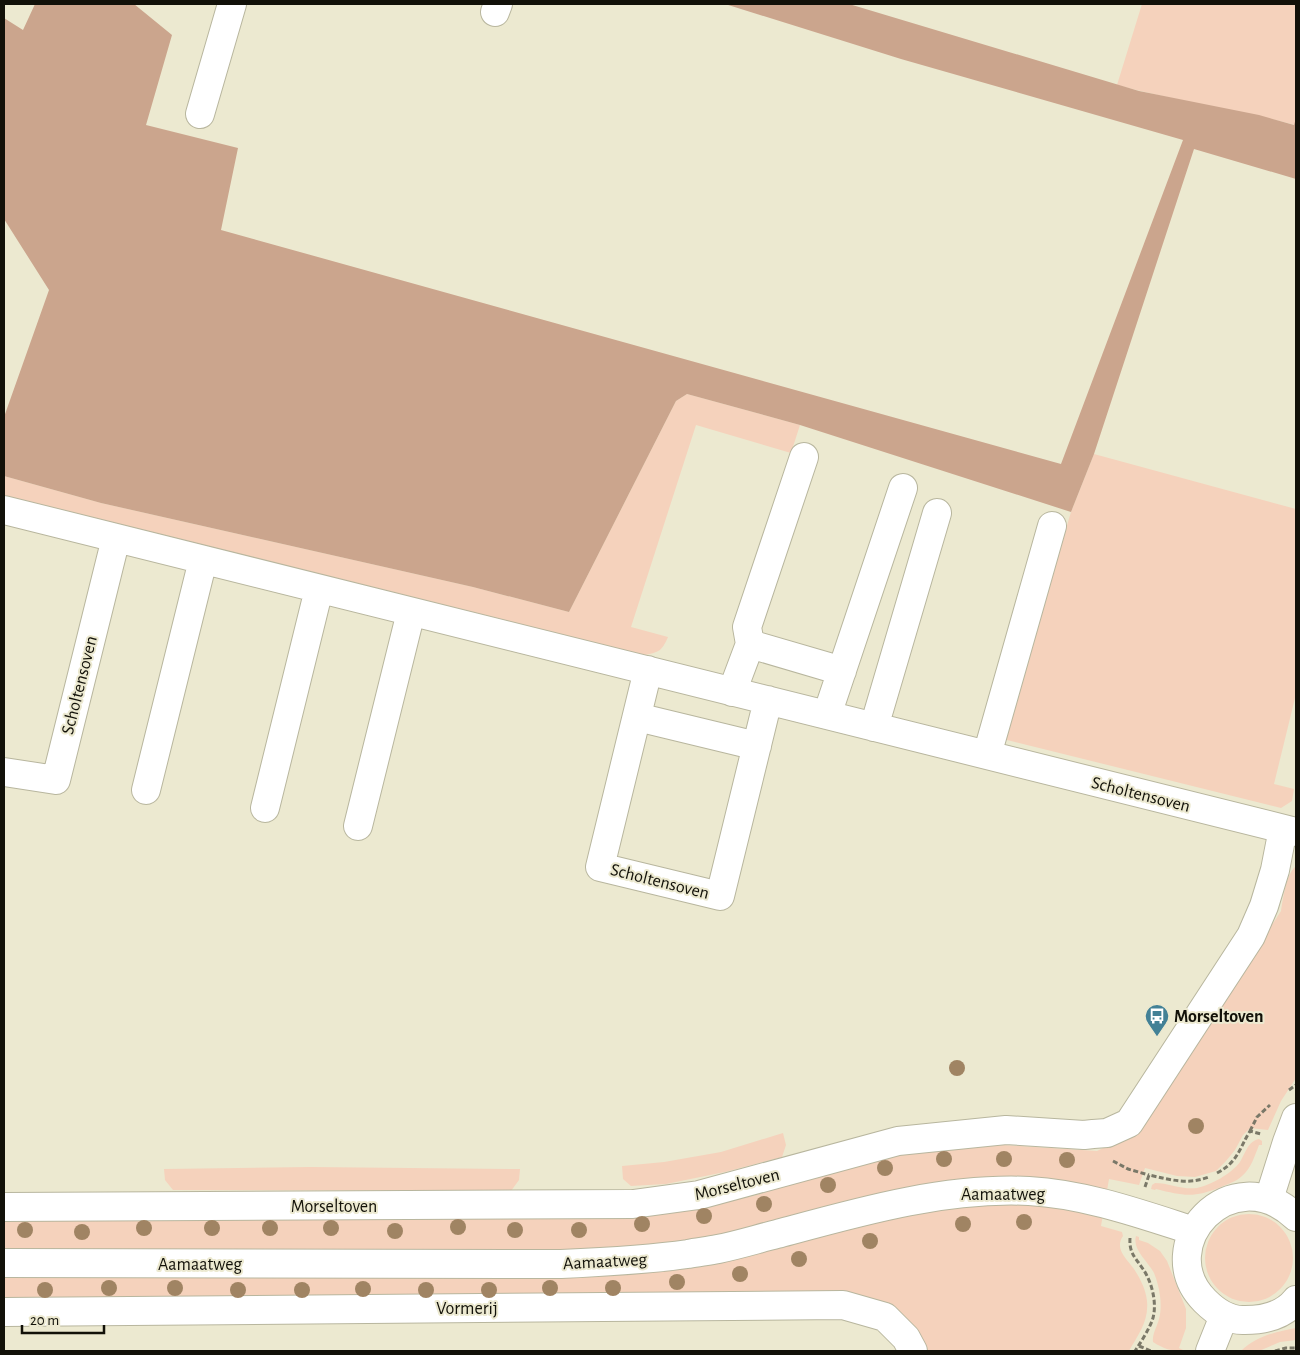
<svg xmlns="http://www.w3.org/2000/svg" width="1300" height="1355" font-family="'Alegreya Sans',sans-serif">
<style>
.green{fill:#f5d2bc}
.forest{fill:#cba58d}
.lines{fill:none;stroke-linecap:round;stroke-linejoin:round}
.minor-casing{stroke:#b8b69e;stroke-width:30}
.major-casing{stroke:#b8b69e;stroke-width:30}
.path{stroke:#7a7868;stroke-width:3;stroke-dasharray:5 2.5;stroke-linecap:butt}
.minor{stroke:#fff;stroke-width:28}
.major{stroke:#fff;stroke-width:28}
.tree{fill:#a08463}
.labels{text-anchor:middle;stroke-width:4;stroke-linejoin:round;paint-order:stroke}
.street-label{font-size:18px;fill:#121109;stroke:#ece9d0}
.poi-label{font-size:18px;font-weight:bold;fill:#121109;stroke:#ece9d0;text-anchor:start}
</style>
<rect width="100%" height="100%" fill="#ece9d0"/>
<path class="green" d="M1142,4H1296V118L1295,125C1236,109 1176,101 1117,85Z
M687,394L800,425L791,453L696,425L631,627L668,637C662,651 659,652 645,655L4,498V476L101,503L473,587L569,612L676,401Z
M1094,454L1296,509V698H1295L1274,784L1294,789L1292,801L1281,808L1003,739L1071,512Z
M1296,866V1078L1281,1101L1268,1130L1250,1128L1243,1135L1235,1150L1226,1161L1216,1171L1195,1177L1177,1176L1145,1168L1139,1185L1109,1179L1101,1226L1122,1232L1123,1236C1114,1249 1127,1259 1134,1269C1140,1278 1146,1290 1147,1301C1149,1321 1138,1335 1129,1351H928L918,1332L882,1302L537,1297H4V1219H584L674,1213L753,1196L896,1153L1004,1145L1097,1151L1140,1130L1281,911C1283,899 1286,874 1296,866Z
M783,1133L786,1145L782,1157L725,1172L666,1184L631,1186L623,1179L622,1166L664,1162L721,1152Z
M1259,1139L1262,1141V1145H1259C1255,1155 1251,1169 1242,1176C1237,1181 1228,1184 1221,1187C1194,1198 1184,1196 1156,1189L1155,1190L1151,1189L1152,1185L1155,1183C1169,1183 1182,1190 1197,1188C1211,1185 1231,1174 1240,1162C1245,1154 1248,1141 1259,1139Z
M310,1167L520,1169L519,1180L511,1191L173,1190L165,1180L164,1169Z
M1205 1258a44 44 0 1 1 88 0a44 44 0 1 1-88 0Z
M1136,1236L1139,1237V1240L1148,1243L1160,1251L1167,1261L1186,1309V1328L1179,1348L1183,1350V1351C1171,1351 1164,1349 1153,1342C1152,1334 1157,1327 1159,1319C1161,1312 1161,1303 1160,1296C1159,1288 1157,1280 1154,1273C1148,1261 1132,1250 1136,1236Z
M1296,1328V1340L1280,1342L1259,1351H1241C1256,1336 1276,1332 1296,1328Z"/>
<path class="forest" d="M35,4H134L172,35L146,125L238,148L221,230L1061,464L1183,140L901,59L725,4H849L1139,91L1259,115L1294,125L1296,118V179L1194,149L1094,454L1071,512L800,425L687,394L676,401L569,612L473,587L101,503L4,476V417L49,290L4,219V84L5,82L4,81V18L23,30Z"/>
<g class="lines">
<g class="minor-casing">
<path id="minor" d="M495,12L498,4
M200,114L232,4
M4,510L1296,832
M750,644L842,671
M648,670L600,867L720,896L768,700
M732,692L750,644L747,627L804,457
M827,715L903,488
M637,717L757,746
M874,727L937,513
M987,755L1052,526
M4,772L56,780L116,538
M146,790L203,560
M265,808L319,589
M358,826L411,612
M1269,1199L1287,1142L1296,1118
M4,1207L633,1204L699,1195L898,1141L1006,1130L1084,1135L1093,1134L1107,1133L1129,1123L1251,936L1264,906L1275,870L1283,829
M4,1312L843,1305L885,1317L906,1338L913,1351
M1210,1351L1224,1316"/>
</g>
<g class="major-casing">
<path id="major" d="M1296,1217C1231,1156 1150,1246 1205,1301C1216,1312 1230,1321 1245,1320C1265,1320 1284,1315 1296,1300
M4,1263L561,1264C604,1262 646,1260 688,1254C698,1252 709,1251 718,1249C738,1245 757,1239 777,1234C858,1212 944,1187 1029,1191C1085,1194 1141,1214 1194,1231"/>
</g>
<path class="path" d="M1289,1090L1296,1085
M1250,1131L1257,1117L1270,1105
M1113,1161L1128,1169L1149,1175
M1217,1173C1238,1162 1239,1149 1250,1131L1261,1134
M1145,1187L1149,1175C1172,1180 1187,1185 1209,1177
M1130,1238C1129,1253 1135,1257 1143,1269C1152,1282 1158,1305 1152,1321C1148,1331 1141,1342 1135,1351
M1139,1346L1151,1351
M1275,1351L1286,1348H1296"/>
<use href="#minor" class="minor"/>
<use href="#major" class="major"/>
</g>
<g class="tree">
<circle cx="957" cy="1068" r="8"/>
<circle cx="1196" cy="1126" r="8"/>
<circle cx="944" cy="1159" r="8"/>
<circle cx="1004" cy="1159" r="8"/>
<circle cx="1067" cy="1160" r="8"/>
<circle cx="885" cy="1168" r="8"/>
<circle cx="828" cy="1185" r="8"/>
<circle cx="764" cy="1204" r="8"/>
<circle cx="704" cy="1216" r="8"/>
<circle cx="1024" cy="1222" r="8"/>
<circle cx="642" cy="1224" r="8"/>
<circle cx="963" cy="1224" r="8"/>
<circle cx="458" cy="1227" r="8"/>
<circle cx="144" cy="1228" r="8"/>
<circle cx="212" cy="1228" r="8"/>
<circle cx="270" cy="1228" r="8"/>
<circle cx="331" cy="1228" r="8"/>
<circle cx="25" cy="1230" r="8"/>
<circle cx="515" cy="1230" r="8"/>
<circle cx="579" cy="1230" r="8"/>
<circle cx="395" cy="1231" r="8"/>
<circle cx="82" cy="1232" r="8"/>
<circle cx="870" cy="1241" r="8"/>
<circle cx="799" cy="1259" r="8"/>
<circle cx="740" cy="1274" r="8"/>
<circle cx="677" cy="1282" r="8"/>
<circle cx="109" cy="1288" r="8"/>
<circle cx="175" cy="1288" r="8"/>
<circle cx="550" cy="1288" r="8"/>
<circle cx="613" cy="1288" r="8"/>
<circle cx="363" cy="1289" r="8"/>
<circle cx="45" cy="1290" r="8"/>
<circle cx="238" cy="1290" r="8"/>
<circle cx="302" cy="1290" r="8"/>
<circle cx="426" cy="1290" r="8"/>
<circle cx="489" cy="1290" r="8"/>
</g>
<defs>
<g id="bus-pin" transform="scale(1.25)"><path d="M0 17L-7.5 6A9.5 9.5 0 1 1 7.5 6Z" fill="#438196" stroke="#ece9d0"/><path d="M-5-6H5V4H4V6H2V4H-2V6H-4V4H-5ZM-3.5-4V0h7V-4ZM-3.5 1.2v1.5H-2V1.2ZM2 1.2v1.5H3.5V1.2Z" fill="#fff"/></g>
</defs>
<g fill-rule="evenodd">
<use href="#bus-pin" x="1157" y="1016"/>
</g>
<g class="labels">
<g class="street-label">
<text transform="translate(79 685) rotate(-76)" y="6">Scholtensoven</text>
<text transform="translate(1141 794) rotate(14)" y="6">Scholtensoven</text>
<text transform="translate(660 881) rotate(14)" y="6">Scholtensoven</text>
<text transform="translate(737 1184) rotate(-14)" y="6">Morseltoven</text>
<text x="1003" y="1200">Aamaatweg</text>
<text x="334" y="1212">Morseltoven</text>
<text transform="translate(605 1261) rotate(-3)" y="6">Aamaatweg</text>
<text x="200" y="1270">Aamaatweg</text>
<text x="467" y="1314">Vormerij</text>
</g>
<g class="poi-label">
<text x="1174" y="1022">Morseltoven</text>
</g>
</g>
<rect width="1300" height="1355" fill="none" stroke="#121109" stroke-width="10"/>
<path d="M22 1325v8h82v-8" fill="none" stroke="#121109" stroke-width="2.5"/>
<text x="30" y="1325" font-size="15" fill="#121109" stroke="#ece9d0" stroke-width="4" paint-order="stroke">20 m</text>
</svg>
